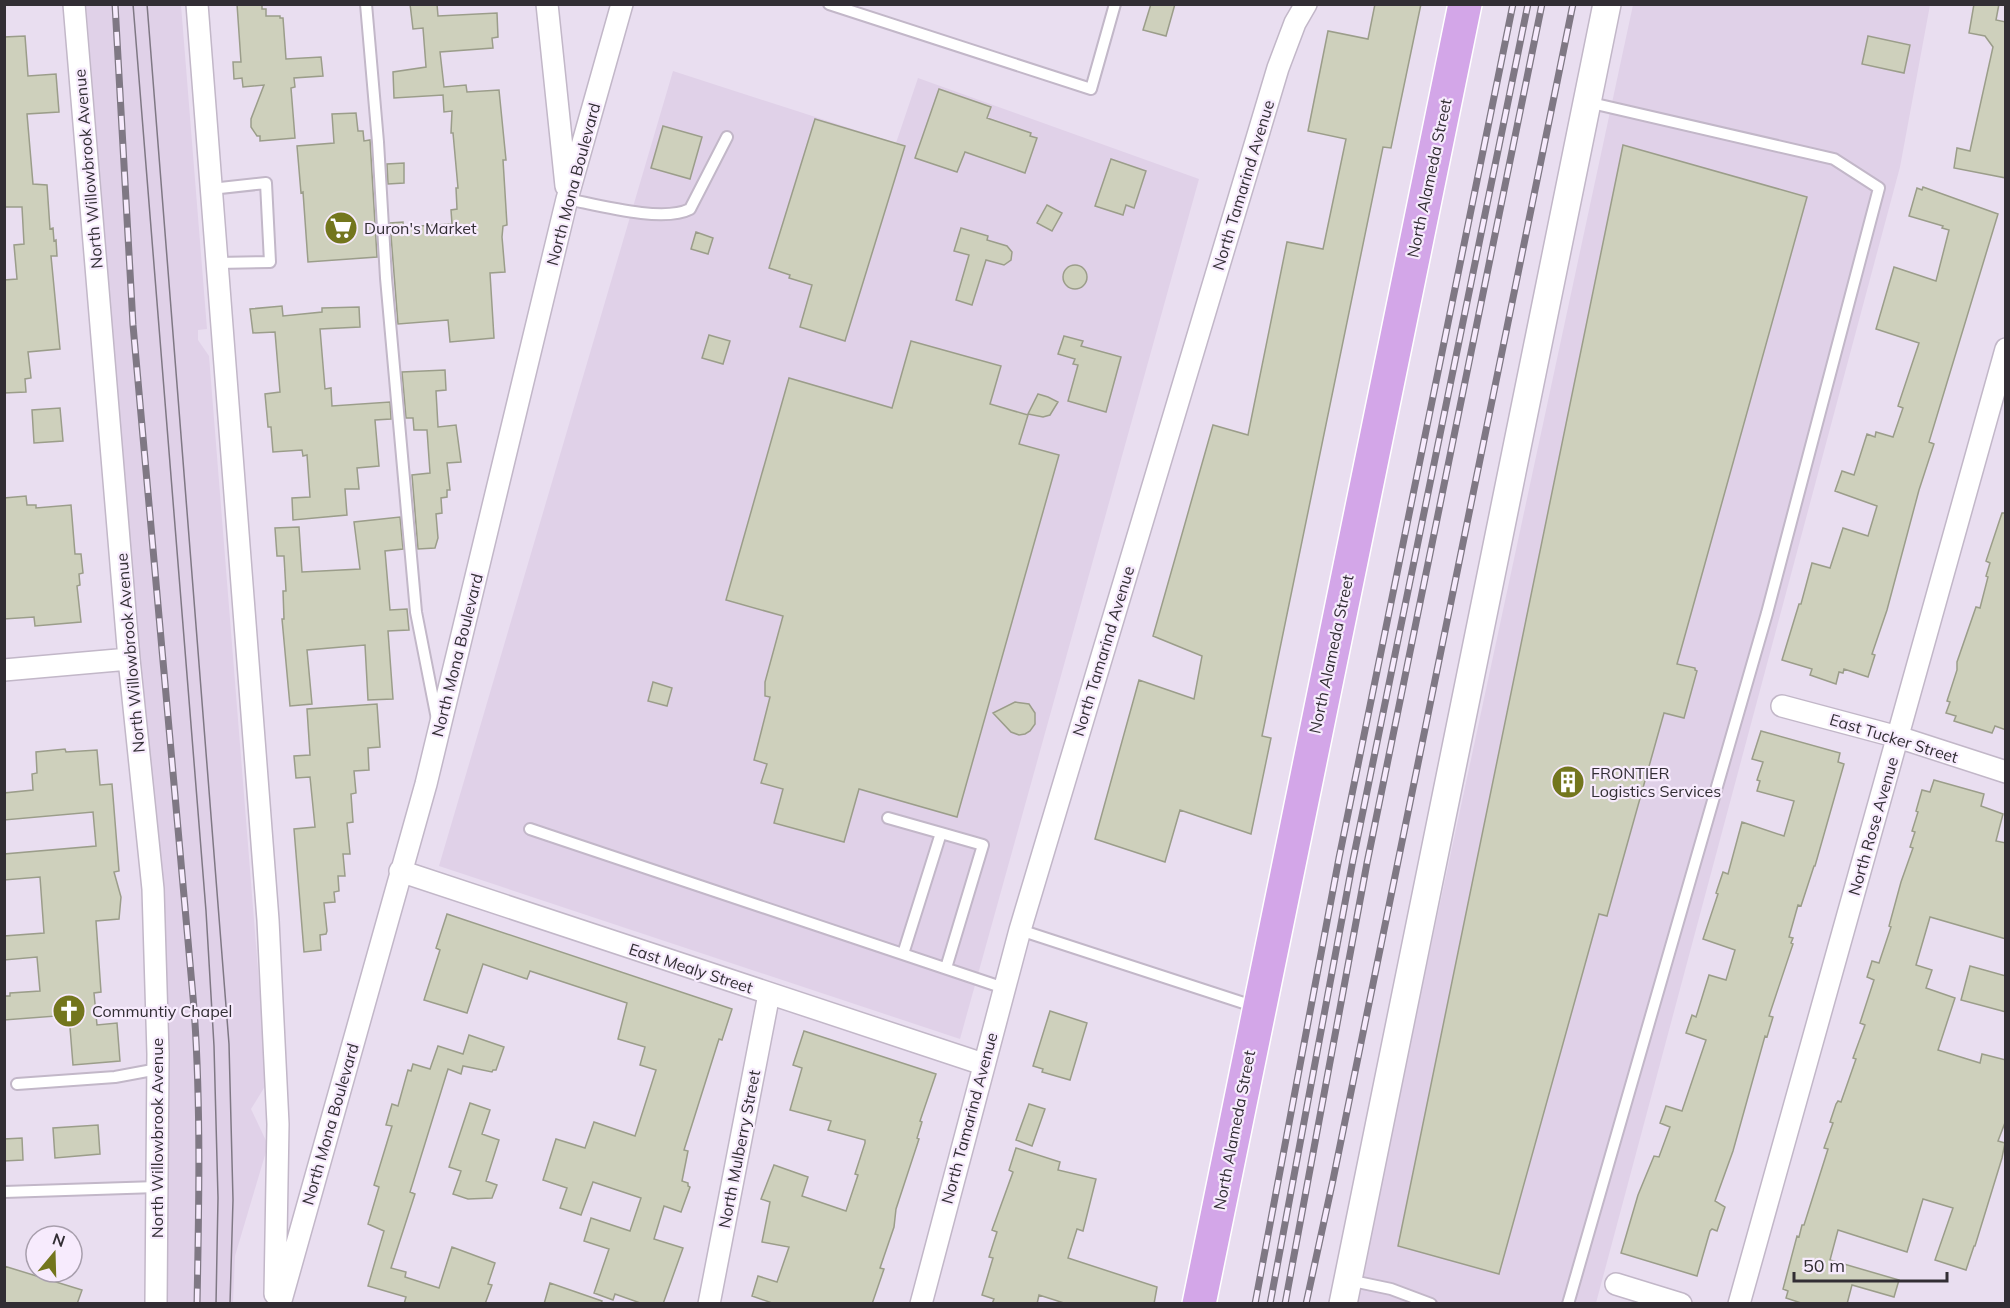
<svg xmlns="http://www.w3.org/2000/svg" width="2010" height="1308" font-family="Mulish,sans-serif">
<style>
.built{fill:#e0d1e8}
.building{fill:#ced0bc;stroke:#9b9d8a;stroke-width:1.5}
.lines{fill:none;stroke-linecap:round;stroke-linejoin:round}
.service-casing{stroke:#c2b7c8;stroke-width:14}
.minor-casing{stroke:#c2b7c8;stroke-width:24}
.tertiary-casing{stroke:#c2b7c8;stroke-width:30}
.primary-casing{stroke:#fff;stroke-width:36}
.service{stroke:#fff;stroke-width:10}
.minor{stroke:#fff;stroke-width:21}
.tertiary{stroke:#fff;stroke-width:27}
.primary{stroke:#d3a6e8;stroke-width:33}
.tram{stroke:#7f7884;stroke-width:1.5}
.rail-casing{stroke:#7f7884;stroke-width:7}
.rail{stroke:#f7ebfd;stroke-width:4.5;stroke-dasharray:14;stroke-linecap:butt}
.labels{text-anchor:middle;stroke-width:4.5;stroke-linejoin:round;paint-order:stroke}
.street-label{font-size:16px;fill:#322e34;stroke:#f7ebfd}
.poi-label{font-size:16px;fill:#322e34;stroke:#f7ebfd;text-anchor:start}
</style>
<rect width="100%" height="100%" fill="#e9def0"/>
<path class="built" d="M86,5H181L207,329L198,330V340L209,356L267,1083L251,1109L268,1145L235,1256L233,1303H165L168,1045L102,198Z
M1633,5H1930L1900,167L1596,1303L1354,1304Z
M673,71L896,143L918,78L1199,179L960,1039L439,866Z"/>
<path class="building" d="M237,4H262V9H266V16H280V18H283L286,59L321,57L323,76L294,78L295,87L291,88L295,138L260,141V136H257L251,127V119L264,85L243,87L242,78L234,79L233,62H241Z
M410,4H437L438,16L497,13L498,37L492,38L493,48L440,52L444,87L466,85L467,92L499,90L506,160H503L507,225L503,226L502,237L505,272L490,273L494,338L450,342L448,320L398,324L390,223L403,222V227L452,224L451,210L457,209L456,188H458L453,133H451L452,111L444,112L443,95L394,98L393,72L426,67L423,28L413,29Z
M1151,4H1175L1166,36L1143,30Z
M1375,4H1421L1391,148L1383,147L1262,736L1271,738L1251,834L1180,810L1165,862L1095,839L1139,680L1194,699L1202,656L1153,636L1213,425L1248,435L1287,242L1323,249L1346,139L1308,131L1328,31L1368,39Z
M1974,4H1999L1996,20L2006,22V178L1954,168L1957,148L1970,151L1993,47L1985,36L1969,33Z
M25,36L28,76L56,74L59,112L27,114L33,184L47,185L50,229L53,228L54,241L56,240L57,256H51L60,349L28,352L31,378L25,379L26,392L4,393V280L17,279L14,245L24,244L22,207H4V37Z
M1868,36L1910,45L1904,73L1862,64Z
M939,89L991,107L987,118L1031,133L1030,136L1037,138L1025,173L965,152L957,172L915,158Z
M356,113L358,131H363L364,141L370,140L377,257L308,262L303,192L301,193L297,146L334,143L332,114Z
M815,119L905,146L845,341L800,327L812,285L789,278L790,275L769,268Z
M663,126L702,137L690,179L651,168Z
M1623,145L1807,197L1677,664L1695,668V670L1697,671L1684,718L1664,713L1607,916L1599,914L1499,1274L1398,1246Z
M1111,159L1146,171L1134,208L1126,205L1123,215L1095,206Z
M404,163V183L388,184L387,164Z
M1923,187L1998,214L1929,442L1934,444L1919,490L1887,610L1872,654L1875,655L1868,677L1844,669L1843,673L1839,672L1836,684L1810,675L1812,669L1782,660L1799,604H1801L1812,563L1830,568L1843,528L1868,536L1877,506L1835,491L1842,471L1854,475L1867,434L1875,437L1876,432L1893,437L1903,408L1898,406L1919,343L1876,329L1894,267L1936,281L1949,230L1942,228L1943,226L1909,216L1917,188L1922,190Z
M1047,205L1062,213L1052,231L1037,223Z
M961,228L988,236L987,240L1007,246L1012,252L1011,260L1004,265L986,260L972,305L956,300L969,255L954,251Z
M696,232L713,238L708,254L691,249Z
M1063 277a12 12 0 1 1 24 0a12 12 0 1 1-24 0Z
M282,306L283,316L322,312V308L359,307L360,327L320,329L325,389L331,388L332,406L390,402L391,419L375,420L379,466L357,468L359,489H345L347,515L293,520L292,498L310,497L307,455L303,456L302,450L273,452L271,427H268L265,394L280,392L275,332L253,333L250,309Z
M709,335L730,341L723,364L702,358Z
M1064,336L1083,341L1081,346L1121,357L1106,412L1068,401L1078,365L1073,364L1075,359L1058,354Z
M911,341L1001,366L990,404L1028,415L1019,444L1059,455L957,817L859,789L844,842L774,823L783,789L761,783L767,764L754,760L770,697L765,696V682L783,616L726,600L789,378L892,408Z
M445,370L446,390L436,391L438,427L456,425L461,462L447,463L450,490H447V497L441,498L442,513L436,514L438,538L435,548L418,549L412,475L430,473L427,430H414L413,418H406L402,372Z
M1038,394L1048,397L1058,402L1050,415L1043,417L1028,414Z
M60,408L63,441L34,443L32,410Z
M26,496L27,505H36V508L71,505L75,554H81L83,573L79,574L80,585L77,586L81,622L35,626L34,617L4,619V498Z
M2002,513H2006V730L1995,726L1992,733L1954,721L1956,716L1946,713L1950,702L1947,701L1957,670V662L1976,607L1980,608L1988,577L1986,576L1990,563L1986,561Z
M400,517L403,549L385,551L390,610L407,609L409,630L388,631L393,699L368,700L365,645L307,650L312,704L290,706L282,619H284L283,591H286L284,556H277L275,528L299,527L302,572L360,569L354,522Z
M653,682L672,688L667,706L648,701Z
M1015,702L1029,704L1035,713V724L1030,731L1025,734L1019,735L1011,732L993,713Z
M377,704L380,747L368,748L369,770L354,771L356,793L351,794L353,822L347,823L350,854H343L345,876H338L339,891L334,892L335,902L324,903L327,931L326,934L320,935L321,950L304,952L294,829L315,827L310,777L296,778L294,756L310,755L307,709Z
M1761,731L1840,753L1838,762L1844,764L1815,866H1814L1801,906L1798,905L1789,937L1793,938L1791,943L1793,944L1769,1016L1773,1017L1767,1037L1765,1036L1733,1151L1715,1201L1725,1207L1717,1231L1712,1229L1710,1231L1697,1276L1621,1253L1638,1195L1654,1156L1659,1157L1670,1127L1660,1123L1666,1106L1682,1111L1706,1040L1686,1033L1692,1015L1696,1017L1709,975L1726,980L1735,950L1703,939L1718,894L1716,893L1723,872L1728,874L1742,822L1784,836L1794,801L1757,791L1760,781L1757,780L1763,762L1752,759Z
M65,749L66,752L97,750L100,785L112,784L119,871L114,872L121,897L119,919L96,921L101,992L94,993L97,1025L117,1023L120,1061L73,1065L69,1015L4,1020V996H10V993L40,991L37,957L4,960V936L44,933L40,877L4,880V854L96,846L93,812L4,820V793L33,790L32,774L37,773L36,752Z
M1934,780L1984,794L1981,806L2003,814L1996,841L2006,843V939L1930,917L1916,965L1932,970L1926,988L1955,998L1938,1050L1980,1063L1982,1054L2006,1060V1120L1998,1141L2005,1143L2002,1158L1975,1246H1974L1966,1270L1935,1260L1953,1208L1923,1199L1907,1252L1838,1230L1830,1260L1899,1280L1894,1297L1852,1285L1847,1304H1804L1786,1298L1788,1291L1783,1289L1797,1236L1799,1237L1802,1225H1804L1828,1149L1824,1148L1833,1123L1830,1122L1836,1104L1838,1101L1841,1102L1856,1059L1853,1058L1865,1025L1860,1023L1874,980L1867,977L1872,961L1879,963L1891,927L1889,926L1901,882L1913,848L1910,847L1915,832L1912,831L1918,812L1916,811L1922,790L1930,792Z
M447,914L732,1009L722,1040L719,1039L684,1150L688,1151L682,1181L688,1183V1186L690,1187L681,1212L664,1206L654,1239L683,1248L663,1304H643L615,1294L613,1300L594,1293L609,1249L584,1241L591,1218L630,1231L641,1198L593,1182L581,1215L560,1208L567,1188L543,1180L556,1139L585,1148L594,1122L635,1136L656,1070L640,1065L645,1047L618,1039L627,1003L530,971L527,979L483,964L467,1013L424,1000L440,950L436,948Z
M1970,966L2006,976V1012L1961,1000Z
M1050,1011L1087,1023L1070,1080L1042,1072L1043,1069L1033,1066Z
M804,1031L936,1074L920,1121L922,1122L917,1138L919,1139L896,1209L894,1227L880,1268L884,1269L872,1304H775L752,1296L758,1276L777,1282L789,1247L762,1242L770,1202L761,1199L774,1165L808,1177L802,1196L846,1211L858,1175L855,1174L865,1143V1140L828,1130L831,1121L790,1110L802,1068L793,1065Z
M469,1035L504,1047L496,1070H493L492,1072L463,1066L461,1074L448,1069L410,1192L415,1194L391,1268L406,1272L405,1277L439,1288L452,1247L495,1263L488,1284L492,1285L485,1304H404L406,1297L368,1286L384,1231L368,1224L379,1187L374,1185L392,1126L386,1125L392,1104L398,1106L408,1070L411,1071L413,1064L430,1069L438,1046L463,1054Z
M470,1103L490,1110L482,1134L499,1140L486,1181L497,1185L492,1198L468,1199L453,1194L461,1171L449,1167Z
M1029,1104L1045,1109L1032,1146L1016,1140Z
M98,1125L100,1154L55,1158L53,1128Z
M22,1138L23,1160L4,1161V1139Z
M1016,1148L1060,1162L1058,1170L1096,1179L1083,1231L1077,1229L1068,1258L1157,1287L1154,1304H1067L1039,1295L1037,1304H992L994,1299L982,1295L993,1258L989,1257L997,1232L992,1230L1013,1172L1009,1170Z
M4,1266L82,1290L77,1304H4Z
M550,1283L602,1301L601,1304H544Z"/>
<g class="lines">
<g class="service-casing">
<path id="service" d="M366,4L378,142L386,278L416,612L437,719
M829,4L1091,89L1115,4
M211,189L266,183L270,262L217,263
M567,199C598,205 663,223 690,209L727,137
M888,818L941,833
M530,829L1004,988
M1020,930L1256,1007
M903,954L941,833L983,845L946,968
M17,1084L115,1077L158,1069
M4,1192L157,1187
M1348,1280L1391,1289L1431,1304
M1568,1304L1767,613L1879,188L1834,159L1587,102"/>
</g>
<g class="minor-casing">
<path id="minor" d="M74,4L129,659L153,889L158,1054L156,1304
M197,4L268,920L278,1124L275,1294
M547,4L566,186
M4,670L129,659
M1782,706L1898,737L2006,772
M400,871L983,1064
M1616,1284L1681,1304
M280,1304L426,784L567,199L622,4
M709,1304L769,994
M921,1304L1020,930L1278,68L1295,23L1306,4
M1739,1304L2006,349"/>
</g>
<g class="tertiary-casing">
<path id="tertiary" d="M1343,1304L1607,4"/>
</g>
<g class="primary-casing">
<path id="primary" d="M1199,1304L1465,4"/>
</g>
<use href="#service" class="service"/>
<use href="#minor" class="minor"/>
<use href="#tertiary" class="tertiary"/>
<use href="#primary" class="primary"/>
<path class="tram" d="M133,4L206,911L214,1046L218,1198L216,1304
M147,4L229,1044L233,1200L230,1304"/>
<g class="rail-casing">
<path id="rail" d="M115,4L133,325L194,1008C201,1106 199,1205 197,1304
M1255,1304L1339,858L1513,4
M1270,1304L1353,860L1528,4
M1285,1304L1367,863L1542,4
M1306,1304L1333,1180L1573,4"/>
</g>
<use href="#rail" class="rail"/>
</g>
<defs>
<g id="supermarket-disc" transform="scale(1.725)"><circle r="9.5" fill="#73761d" stroke="#f7ebfd"/><path d="M-6-5.5h2.5l.6 2H6L4.5 2H-2.5L-4.4-4H-6ZM-1.5 3.2a1.3 1.3 0 1 0 .1 0ZM3 3.2a1.3 1.3 0 1 0 .1 0Z" fill="#fff"/></g>
<g id="building-disc" transform="scale(1.725)"><circle r="9.5" fill="#73761d" stroke="#f7ebfd"/><path d="M-4-6H4V6H1V3H-1V6H-4ZM-2.5-4.3h1.7v1.8h-1.7ZM.8-4.3h1.7v1.8H.8ZM-2.5-1h1.7V.8h-1.7ZM.8-1h1.7V.8H.8Z" fill="#fff"/></g>
<g id="church-disc" transform="scale(1.725)"><circle r="9.5" fill="#73761d" stroke="#f7ebfd"/><path d="M-1.2-6h2.4v3.5h3.3v2.4h-3.3V6h-2.4V-.1h-3.3v-2.4h3.3Z" fill="#fff"/></g>
</defs>
<g fill-rule="evenodd">
<use href="#supermarket-disc" x="341" y="228"/>
<use href="#building-disc" x="1568" y="782"/>
<use href="#church-disc" x="69" y="1011"/>
</g>
<g class="labels">
<g class="street-label">
<text transform="translate(88 169) rotate(-95)" y="6">North Willowbrook Avenue</text>
<text transform="translate(1429 178) rotate(-78)" y="6">North Alameda Street</text>
<text transform="translate(573 184) rotate(-75)" y="6">North Mona Boulevard</text>
<text transform="translate(1243 185) rotate(-73)" y="6">North Tamarind Avenue</text>
<text transform="translate(1103 651) rotate(-73)" y="6">North Tamarind Avenue</text>
<text transform="translate(130 653) rotate(-95)" y="6">North Willowbrook Avenue</text>
<text transform="translate(1331 654) rotate(-78)" y="6">North Alameda Street</text>
<text transform="translate(457 655) rotate(-76)" y="6">North Mona Boulevard</text>
<text transform="translate(1894 738) rotate(17)" y="6">East Tucker Street</text>
<text transform="translate(1873 826) rotate(-74)" y="6">North Rose Avenue</text>
<text transform="translate(691 968) rotate(18)" y="6">East Mealy Street</text>
<text transform="translate(969 1118) rotate(-75)" y="6">North Tamarind Avenue</text>
<text transform="translate(330 1124) rotate(-74)" y="6">North Mona Boulevard</text>
<text transform="translate(1234 1130) rotate(-79)" y="6">North Alameda Street</text>
<text transform="translate(157 1138) rotate(-90)" y="6">North Willowbrook Avenue</text>
<text transform="translate(739 1149) rotate(-79)" y="6">North Mulberry Street</text>
</g>
<g class="poi-label">
<text x="364" y="234">Duron's Market</text>
<text x="1591" y="779">FRONTIER<tspan x="1591" dy="18">Logistics Services</tspan></text>
<text x="92" y="1017">Communtiy Chapel</text>
</g>
</g>
<rect width="2010" height="1308" fill="none" stroke="#322e34" stroke-width="12"/>
<g transform="translate(54 1254) rotate(19)"><circle r="28" fill="#f7ebfd" stroke="#a89fad" stroke-width="1.5"/>
<path d="M0-4.5L10 22L0 15L-10 22Z" fill="#73761d"/>
<text y="-9" font-size="16" font-weight="bold" text-anchor="middle" fill="#322e34">N</text>
</g>
<path d="M1794 1272v9h153v-9" fill="none" stroke="#322e34" stroke-width="3"/>
<text x="1803" y="1272" font-size="18" fill="#322e34" stroke="#f7ebfd" stroke-width="4.5" paint-order="stroke">50 m</text>
</svg>
